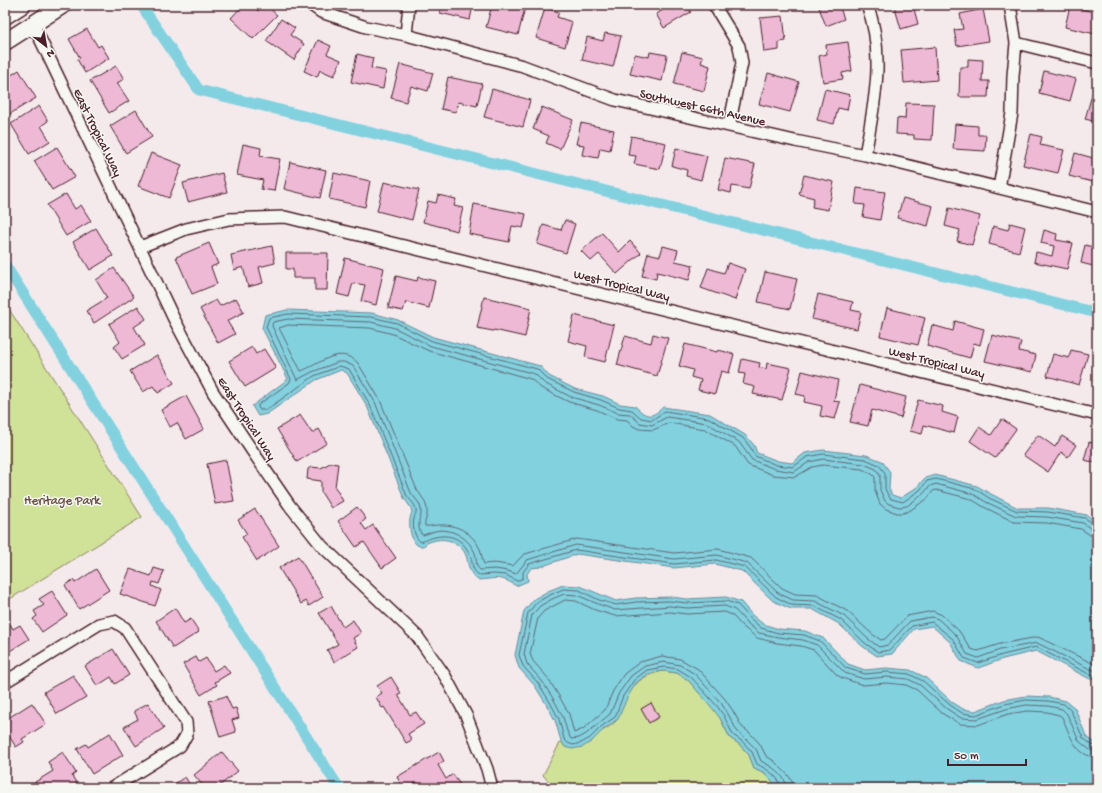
<svg xmlns="http://www.w3.org/2000/svg" width="1102" height="793" font-family="'Gochi Hand',sans-serif">
<style>
.green{fill:#cfe297;stroke:#8c8061}
.water{fill:#82d1df;stroke:#6c8a97}
.lines{fill:none;stroke-linecap:round;stroke-linejoin:round}
.shore{stroke:#606673;stroke-width:1}
.canal{stroke:#82d1df;stroke-width:11}
.building{fill:#edb9d5;stroke:#4a1f2b}
.street-casing{stroke:#4a1f2b;stroke-width:14}
.secondary-casing{stroke:#4a1f2b;stroke-width:19}
.street{stroke:#f6f6f2;stroke-width:11}
.secondary{stroke:#f6f6f2;stroke-width:16}
.labels{text-anchor:middle;stroke-width:3;stroke-linejoin:round;paint-order:stroke}
.street-label{font-size:13px;fill:#4a1f2b;stroke:#f6f6f2}
.park-label{font-size:13px;fill:#6b5046;stroke:#f6f6f2}
</style>
<rect width="100%" height="100%" fill="#f4eaec"/>
<filter id="ink" filterUnits="userSpaceOnUse"><feTurbulence type="fractalNoise" baseFrequency=".025" numOctaves="2"/><feDisplacementMap in="SourceGraphic" scale="8" xChannelSelector="R" yChannelSelector="G"/><feConvolveMatrix kernelMatrix="1 2 1 2 8 2 1 2 1" color-interpolation-filters="sRGB"/></filter>
<g filter="url(#ink)">
<path class="green" d="M5,303L142,517L5,602Z
M663,671L677,673L688,680L713,708L720,718L730,738L739,744L749,755L754,768L765,773L778,788H554L543,775L561,741L565,747C580,740 607,732 617,720C620,716 621,709 623,705C633,684 640,676 663,671Z"/>
<path class="water" d="M287,310L372,313L398,320L433,337L540,366L549,376L575,389L603,396L620,404L635,406C646,417 651,419 663,407L710,414L745,435L754,445L757,453L778,461L792,463L805,453L823,450L866,455L882,461L890,472L889,489L892,495L901,498L917,487L925,478L935,475L977,486L991,494L1018,508H1048L1087,515L1097,522V679H1090L1036,651L1003,659L978,668L961,661L950,642L932,626L914,629L892,654L877,656L862,646L839,624L812,609H791L773,601L742,571L715,564L674,568L577,554L540,567L531,568L527,574L528,581L516,586C500,575 496,579 478,580C463,569 472,556 459,546C450,538 438,538 427,543C426,544 424,546 422,546C410,548 407,519 412,513L411,508L404,498L367,406L347,373L341,370L316,380L267,414L258,416L252,406L288,379L262,328L265,315Z
M563,585L580,586L616,601L636,598L671,597L687,599L726,597L741,602L752,615L763,624L779,629L805,631L823,638L848,664L865,670L886,668L910,670L925,677L952,702L963,709L975,711L1004,700L1026,696L1049,697L1066,701L1075,708L1086,736L1094,742H1097V788H778L765,773L754,768L749,755L739,744L730,738L720,718L713,709L688,680L677,673L663,671L648,674L636,683L627,698L618,719L604,729L592,741L583,747L572,749L565,747L561,741L555,720L546,704L535,686L519,668L515,655L524,611L534,599L548,591Z"/>
<g class="lines">
<path class="shore" d="M1097,525L1094,524L1085,518L1048,512L1017,511L989,498L975,489L936,479L927,481L920,490L903,502L891,499L889,497L885,489V473L879,465L865,459L823,454L807,457L793,467L776,465L755,456L750,447L743,438L709,418L665,411L652,420L641,418L632,410L619,408L601,400L574,392L547,379L537,369L432,341L397,323L371,317L288,314L269,318L266,327L291,379L289,383L258,405V407L260,410H266L314,376L340,366L349,369L370,405L407,496C410,500 415,504 416,509C417,514 414,515 414,519C412,526 415,539 421,542C440,533 459,532 469,553C474,562 470,569 479,575L494,574L506,575L517,581L523,578V572L529,564L576,550L674,564L716,560L745,567L776,597L792,605L814,606L841,620L865,643L878,652L890,650L912,626L932,622L953,639L964,658L978,663L1002,655L1036,647L1091,675H1097
M1097,530L1091,529L1083,523L1047,517L1016,516L986,502L973,494L936,484L930,486L923,494L907,506L899,507L889,504L885,501L880,490V475L876,469L864,464L823,459L809,462L794,472L775,469L752,460L739,442L707,423L667,417L652,425L640,423L630,414L618,413L599,405L571,397L544,383L535,374L431,346L395,328L371,322L288,319L273,322L272,326L297,380L312,372L338,362H344L353,366L375,402L411,493L419,503L421,509V515L419,520V528L421,534L423,535C427,534 431,532 435,531C451,527 469,538 475,553C477,559 475,566 480,570L495,569L508,571L516,574L527,560L576,545L674,559L717,555L747,563L778,593L793,600L815,601L844,616L868,639L879,647L888,645L910,621L932,617L938,619L956,635L967,654L978,658L1000,650L1037,643L1092,670H1097
M1097,536L1090,535L1081,529L1047,523L1014,522L984,507L971,499L936,490L933,491L927,499L909,511L903,513H897L886,509L880,504L875,491V477L872,474L862,469L823,465L812,467L795,477L773,475L748,465L735,446L705,429L669,423L653,430L639,429L633,426L627,420L617,419L597,410L569,402L541,388L531,379L429,351L393,334L370,328L288,325L279,328L301,371C319,365 339,344 358,363L380,400L417,490C422,497 428,504 427,514C427,518 424,521 425,526C430,527 437,524 443,525C459,525 473,534 480,549C482,554 482,560 484,564L495,563L513,566L520,558L525,554L577,539L674,553L718,549L751,558L782,588L795,594L817,595L847,611L872,634L881,640L885,639L907,616L933,611L942,615L959,631L971,649L978,651L1000,644L1038,637L1094,664H1097
M781,788C780,776 766,769 757,764L752,752L742,741L733,735L724,716L717,706L691,677L678,669L664,667L647,670L634,680L623,696L615,717L602,726L590,738L581,743L573,745L568,743L564,739L559,719L550,702L538,683L523,666L519,655L528,613L537,602L550,595L563,589L579,590L599,600L616,605L636,602L670,601L687,603L726,601L738,605L750,618L761,628L778,633L804,635L820,641L846,668L865,674L887,672L909,674L923,681L950,705L962,713L976,715L1005,704L1026,700L1048,701L1064,704L1071,711L1083,738L1092,745L1097,746
M787,788C786,775 771,766 761,761L756,749L745,738L737,731L728,714L721,703L695,674L680,665L664,662L645,666L631,676L619,693L610,714L586,734L579,738L571,739L567,731L563,717L554,700L542,681L527,664L524,654L532,615L540,606L552,599L564,594L577,595L598,604L615,610L670,606L687,608L725,606L735,610L746,622L759,633L778,637L803,640L817,645L845,673L864,679L887,677L908,679L920,685L947,709L961,718L977,719L1006,709L1026,705L1048,706L1062,709L1067,714L1079,741L1090,750L1097,751
M793,788L792,781L788,775L774,761L766,756L760,744L750,733L742,727L733,711L725,699L698,669L680,659L662,656L640,662L624,674L613,691L605,710L583,729L574,733L569,714L559,696L547,677L533,661L530,654L538,618L544,611L565,600L576,601L595,610L615,616L670,612L687,614L725,612L732,615L742,626L757,638L777,643L801,646L814,650L837,675L842,678L863,685L887,683L906,685L917,690L943,714L960,724L978,725L1008,714L1027,711L1047,712L1059,715L1062,717C1070,734 1075,757 1097,757"/>
<path class="canal" d="M143,8L199,90L1097,313
M5,265L339,788"/>
</g>
<path class="building" d="M243,5H252L258,11L264,5H266L277,15L253,39L231,18Z
M441,5H473L470,20L440,13Z
M492,5H513L525,8L518,35L486,27Z
M660,5H686L691,12L664,28L656,14L663,10Z
M818,5H839L844,19L826,26Z
M894,5H919L920,7L914,9L918,24L901,29Z
M1070,6L1097,13V28L1095,34L1065,27Z
M545,8L559,12L557,17L572,22L565,47L536,38Z
M983,9L989,41L957,46L954,30L963,29L960,14Z
M783,16L786,41L779,42V50L764,52L760,18Z
M281,19L295,28L290,35L304,44L294,60L266,41Z
M87,29L98,47L101,45L109,58L85,73L77,59L80,58L69,39Z
M605,33L621,36L613,67L582,60L587,37L603,41Z
M318,40L331,46L327,54L341,60L334,76L320,70L317,77L304,71Z
M848,42L852,71L842,73L843,79L823,82L819,56L827,54L826,45Z
M935,47L937,80L904,83L901,50Z
M650,52L667,55L662,81L630,74L635,54L649,57Z
M682,52L703,57L701,63L710,66L704,91L674,84Z
M357,54L373,58L371,68L386,71L383,89L351,82Z
M968,59L983,60L982,81H989L988,97H959L960,67H968Z
M400,64L433,73L428,91L411,86L406,102L391,98Z
M116,66L124,79L117,83L129,101L109,113L90,81Z
M19,70L36,98L5,117V79Z
M1044,71L1076,79L1070,101L1039,93Z
M768,73L799,82L790,112L759,104Z
M448,77L482,84L477,106L458,102L456,112L441,109Z
M492,89L530,100L523,127L484,117Z
M825,89L850,95L847,110L838,108L834,124L817,120Z
M1093,91L1097,92V122L1085,119Z
M906,103L934,104L932,140L914,139V135L896,134L897,118L905,119Z
M39,106L48,121L41,126L50,141L29,154L11,124Z
M542,107L573,120L560,149L546,143L549,136L533,129Z
M136,110L152,137L126,153L110,126Z
M581,123L614,130L610,150L600,148L598,158L582,155L584,145L576,144Z
M955,124L978,126V135H986L985,151L953,149Z
M1031,134L1042,137L1040,145L1064,150L1058,173L1023,165Z
M631,136L666,143L660,169L634,164L636,156L628,155Z
M243,144L261,148L260,156L280,159L274,191L261,189L263,180L237,175Z
M57,147L75,177L52,190L34,161Z
M676,148L707,156L701,180L686,176L687,170L672,166Z
M151,153L182,165L169,198L138,186Z
M1075,153L1097,159V183L1069,176Z
M725,158L755,164L749,189L732,186L731,193L718,190Z
M290,162L326,170L320,198L284,189Z
M222,173L227,192L188,202L183,183Z
M334,173L370,181L365,207L329,199Z
M804,175L834,182L828,210L812,207L814,198L799,194Z
M384,182L419,190L412,220L377,211Z
M857,188L885,192L880,220L863,217L865,205L855,204Z
M66,194L75,209L81,205L91,221L66,236L47,205Z
M438,195L456,199L454,206L463,208L457,231L423,222L428,201L436,203Z
M903,198L933,206L928,226L897,218Z
M474,204L526,214L523,228L512,226L509,242L469,234Z
M949,208L980,216L972,245L957,241L960,230L945,226Z
M565,220L575,224L566,253L537,244L543,225L561,230Z
M1010,223L1025,227L1019,252L989,244L993,226L1008,230Z
M96,228L113,256L90,270L73,242Z
M1044,230L1057,234L1056,240L1073,243L1067,269L1034,262L1036,252L1052,256L1054,246L1041,243Z
M602,233L619,252L630,241L641,253L617,274L599,254L591,261L581,251Z
M209,243L218,264L211,267L217,284L192,294L176,257Z
M1085,245L1097,248V275L1095,274L1097,267L1081,263Z
M272,246L275,263L259,267L263,283L248,287L243,267L234,270L231,255Z
M663,246L678,250L675,261L693,265L689,280L657,272L656,279L642,276L648,253L660,256Z
M286,253H328L327,290H315V278H293V269H286Z
M345,258L384,268L376,305L361,301L365,285L353,283L349,297L337,294Z
M728,263L745,269L735,300L701,288L708,268L724,273Z
M114,268L134,297L94,323L86,311L107,298L96,280Z
M765,272L797,279L790,309L758,302Z
M396,276L417,281L418,277L435,281L429,308L406,302L403,311L388,308Z
M818,294L853,302L851,310L861,312L857,329L812,319Z
M484,297L531,308L525,337L494,330L493,331L477,328Z
M236,298L244,312L227,321L235,334L218,343L200,309L216,300L220,306Z
M138,306L146,319L134,327L145,345L122,359L114,347L120,342L109,324Z
M887,308L925,318L918,345L880,336Z
M574,315L614,325L605,362L585,357L587,346L568,341Z
M955,321L984,329L980,345L974,343L970,358L927,346L932,325L953,331Z
M653,334L668,338L657,376L617,365L625,336L651,343Z
M992,335L1021,342L1019,351L1036,355L1032,372L985,361Z
M685,344L717,352L718,350L734,354L729,373L721,371L715,394L698,390L701,380L691,377L693,370L679,366Z
M252,347L256,354L264,349L276,368L245,387L229,361Z
M1071,350L1088,354L1079,385L1047,376L1053,354L1069,358Z
M157,355L174,383L158,393L153,386L143,392L130,371Z
M742,359L760,363L759,367L766,369L767,363L791,368L782,400L753,394L755,387L743,384L745,374L739,373Z
M802,371L838,380L834,401L840,402L835,419L820,416L822,406L804,402L805,396L796,394Z
M860,385L906,397L901,418L872,410L868,426L850,422Z
M186,396L204,429L186,439L177,423L170,427L161,410Z
M918,400L943,406L942,412L958,417L954,433L924,425L922,434L910,431Z
M300,415L312,433L319,429L327,443L297,462L277,429Z
M1002,419L1016,429L995,458L970,441L979,427L991,435Z
M1038,435L1055,447L1062,436L1076,445L1068,457L1061,452L1048,472L1023,455Z
M1089,442L1097,444V463L1084,460Z
M226,460L234,501L215,504L207,464Z
M330,463L338,464L335,487L343,501L331,508L321,492V481L307,479L308,469L311,467L321,468Z
M357,507L366,519L361,523L366,530L373,525L396,558L382,568L364,542L356,547L338,521Z
M255,509L279,546L257,561L242,537L247,534L238,520Z
M298,556L323,597L309,606L306,601L301,604L279,568Z
M154,568L164,571L159,584L153,582L152,586L161,590L155,606L120,594L130,569L151,576Z
M96,569L109,590L79,609L65,585L73,580L75,583Z
M52,591L67,615L42,632L33,619L37,616L34,611L44,605L39,599Z
M331,606L343,627L353,620L361,633L353,638L358,647L334,662L327,650L338,644L319,613Z
M175,608L184,623L191,619L199,632L173,648L156,621Z
M10,624L13,629L20,625L29,639L5,654V627Z
M113,649L129,675L115,684L111,677L97,686L85,666Z
M196,657L199,662L206,658L214,671L224,665L230,673L215,682L217,685L201,695L183,664Z
M73,675L86,697L57,714L44,692Z
M391,677L401,693L398,695L410,715L416,712L424,724L408,734L412,740L406,743L384,707L382,708L376,697L382,693L377,686Z
M226,696L232,709L236,708L239,718L232,720L236,732L220,737L209,701Z
M32,703L46,724L22,739L24,742L16,747L5,730V720Z
M148,703L164,728L136,746L124,727L138,719L134,711Z
M651,703L659,717L649,723L641,709Z
M110,733L123,755L92,774L77,749L86,744L88,747Z
M63,752L76,773L72,776L77,784L70,788H38L35,782L53,771L48,762Z
M222,752L238,771L218,787L219,788H205L194,775Z
M439,752L444,761L438,765L446,779L453,774L462,788H420L417,782L407,788H403L397,777Z
M185,777L192,788H168Z"/>
<g class="lines">
<g class="street-casing">
<path id="street" d="M311,5L321,12L366,27L406,35L523,66L615,100L795,141L865,155L1097,212
M714,5L739,46L742,63L729,126
M33,24L174,319L213,392L253,452L290,506L322,546L417,636L445,676L466,715L487,769L492,788
M406,35L409,5
M1016,43L1097,63
M865,155C874,105 886,54 867,5
M999,188L1012,113L1013,76L1016,43L1010,5
M140,247L186,229L229,219L285,217L1097,415
M5,682L99,624L114,621L125,628L186,722L187,734L180,746L112,788"/>
</g>
<g class="secondary-casing">
<path id="secondary" d="M5,16L22,5
M5,42L63,5"/>
</g>
<use href="#street" class="street"/>
<use href="#secondary" class="secondary"/>
</g>
</g>
<g class="labels">
<g class="street-label">
<text transform="translate(703 106) rotate(13)" y="5">Southwest 66th Avenue</text>
<text transform="translate(99 132) rotate(64)" y="5">East Tropical Way</text>
<text transform="translate(622 284) rotate(14)" y="5">West Tropical Way</text>
<text transform="translate(937 361) rotate(14)" y="5">West Tropical Way</text>
<text transform="translate(248 418) rotate(57)" y="5">East Tropical Way</text>
</g>
<g class="park-label">
<text x="62" y="504">Heritage Park</text>
</g>
</g>
<rect width="1102" height="793" fill="none" stroke="#f6f6f2" stroke-width="20"/>
<rect x="10" y="10" width="1082" height="773" fill="none" stroke="#4a1f2b" stroke-width="1.5" filter="url(#ink)"/>
<g transform="translate(46 46) rotate(149)" stroke="#f6f6f2" stroke-width="3" paint-order="stroke">
<path d="M0-3L7 15L0 10L-7 15Z" fill="#4a1f2b"/>
<text y="-6" font-size="11" font-weight="bold" text-anchor="middle" fill="#4a1f2b">N</text>
</g>
<path d="M948 759v6h78v-6" fill="none" stroke="#4a1f2b" stroke-width="2"/>
<text x="954" y="759" font-size="12" fill="#4a1f2b" stroke="#f6f6f2" stroke-width="3" paint-order="stroke">50 m</text>
</svg>
